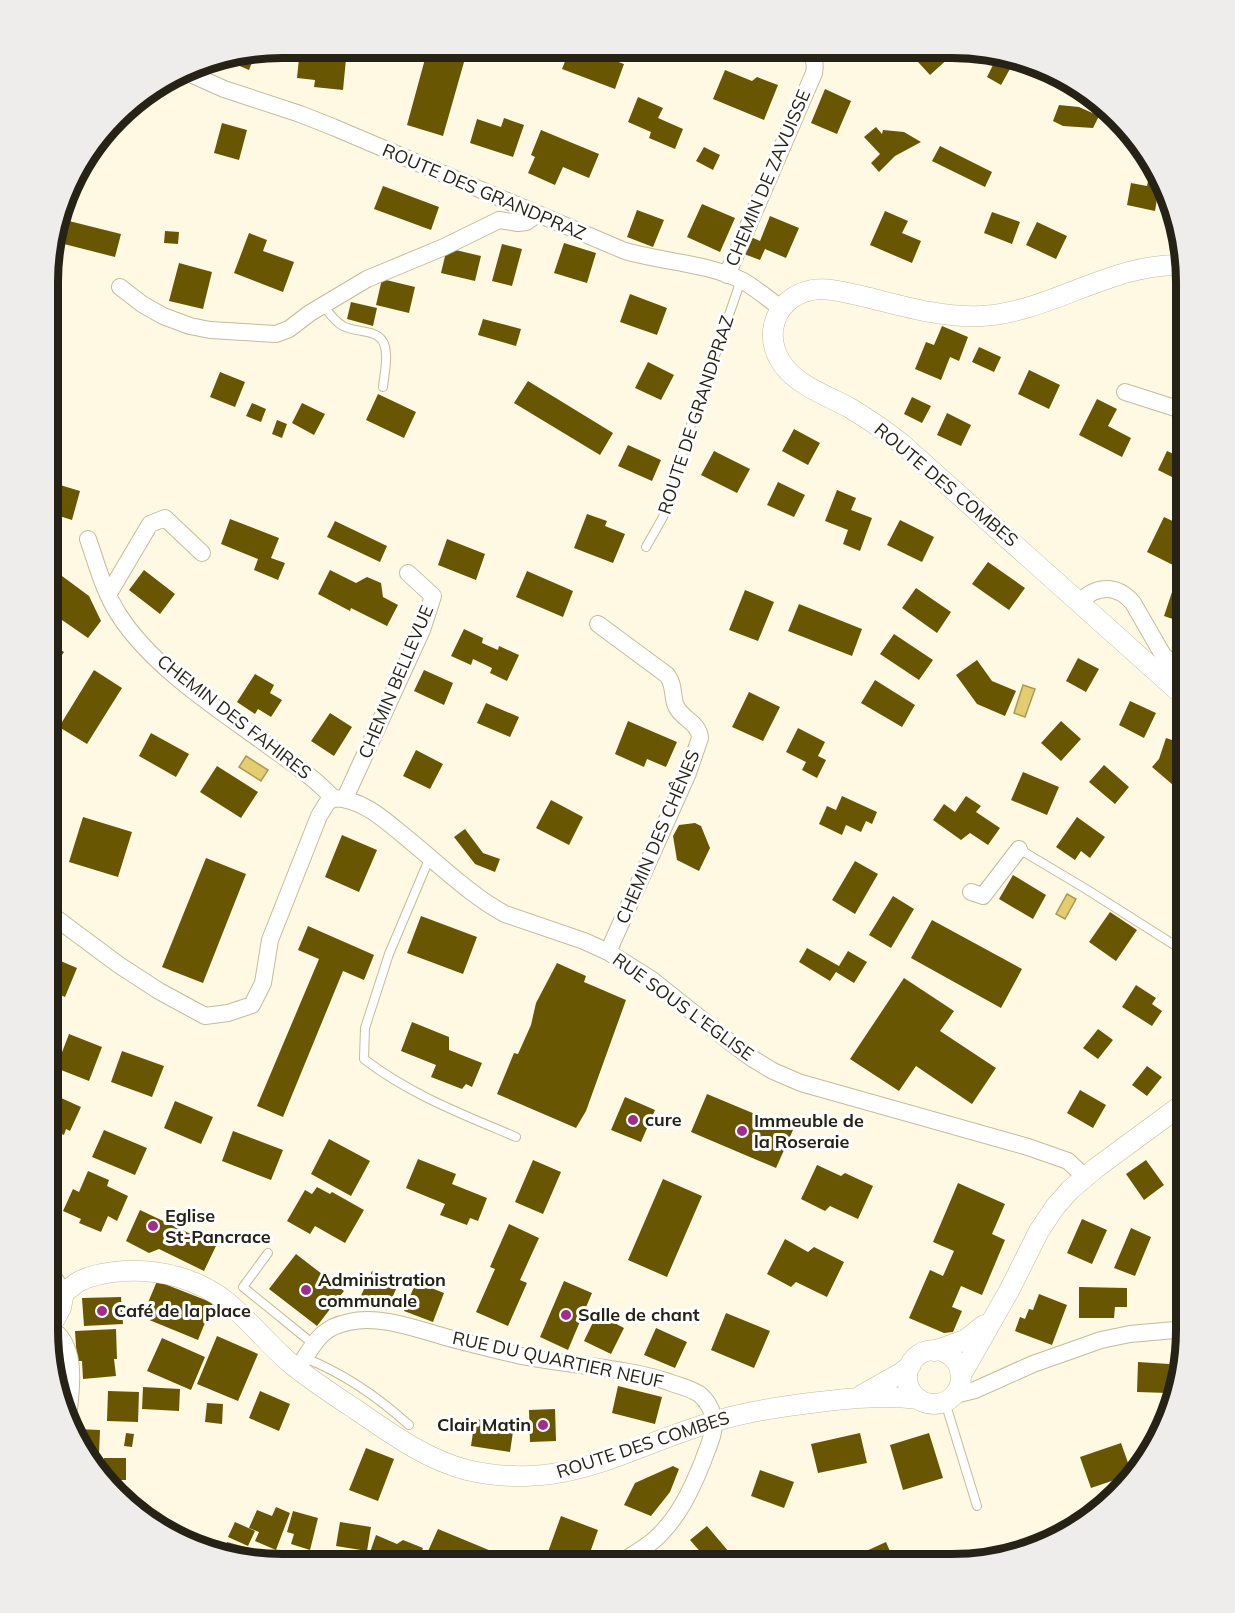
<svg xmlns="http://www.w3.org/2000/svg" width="1235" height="1613" font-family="Mulish,sans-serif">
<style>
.water{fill:#e4cc70;stroke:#ab9955;stroke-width:1.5}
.building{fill:#685603}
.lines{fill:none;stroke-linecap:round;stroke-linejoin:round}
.service-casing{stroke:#c4bb99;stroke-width:10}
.minor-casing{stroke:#c4bb99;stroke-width:18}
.tertiary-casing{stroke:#c4bb99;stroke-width:21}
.service{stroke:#fff;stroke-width:8}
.minor{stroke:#fff;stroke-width:16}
.tertiary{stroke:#fff;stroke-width:20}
.poi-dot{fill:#9f2f8d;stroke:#fff;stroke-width:2}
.labels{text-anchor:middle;stroke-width:6;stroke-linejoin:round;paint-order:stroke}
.street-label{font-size:18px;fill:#262215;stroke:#fff}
.poi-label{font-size:18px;font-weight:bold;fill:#262215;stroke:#fff;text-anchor:start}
.rim{fill:none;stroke:#262215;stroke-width:8}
</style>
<rect width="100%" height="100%" fill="#fff9e4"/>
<path class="water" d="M1023,685L1035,689L1025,717L1014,713Z
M246,756L268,770L261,781L239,767Z
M1067,894L1076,899L1065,919L1056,914Z"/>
<path class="building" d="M300,48L347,49L343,90L314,87L315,80L297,78Z
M428,48H443L466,55L443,136L407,125Z
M511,49H527L525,54Z
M570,49H583L624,64L615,89L562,69Z
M831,50H852L848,58Z
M907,50H946L951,56L930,75Z
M256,52L249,70L221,58L245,54Z
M996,59L1011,67L1001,85L987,77Z
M725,70L752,81L757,77L778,85L764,120L713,99Z
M825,89L851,101L837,134L811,123Z
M638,97L663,108L658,118L683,129L675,149L649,138L651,132L628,122Z
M1059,105L1079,107L1099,116L1093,128L1063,126L1053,121Z
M504,118L524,125L513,157L470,143L477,119L501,127Z
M222,123L247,130L239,160L214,153Z
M876,127L882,134L883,130L904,132L921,142L895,156L879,172L871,163L880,154L864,137Z
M541,130L599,154L589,178L563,167L555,185L528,173L535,157L531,155Z
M940,146L992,172L985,187L932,161Z
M704,147L720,155L713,170L696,161Z
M1149,177L1163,180L1168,201L1157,199L1155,211L1127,205L1131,183L1147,186Z
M383,186L439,207L431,230L374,209Z
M702,204L735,218L720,252L687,237Z
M637,210L664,220L653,247L627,237Z
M885,211L908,221L902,233L921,241L912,263L870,245Z
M992,212L1020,222L1012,244L984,233Z
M770,216L799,228L786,258L765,249L760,260L744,254L751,237L760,241Z
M69,221L121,234L115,257L64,244Z
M1037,222L1067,236L1056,259L1026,245Z
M165,231L179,232L178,244L164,243Z
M249,233L267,240L263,251L294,262L283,292L234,273Z
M564,243L596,253L587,283L554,273Z
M502,244L522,249L512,286L492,281Z
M447,248L481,256L475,281L441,273Z
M179,263L212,272L203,309L169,301Z
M382,279L415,287L409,313L376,305Z
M630,294L667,308L657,335L620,322Z
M351,302L377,308L373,326L347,319Z
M483,319L521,329L516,346L478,335Z
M942,326L968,337L959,361L950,357L941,380L915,369L926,342L934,345Z
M979,347L1001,357L994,372L972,362Z
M648,362L674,375L661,400L635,388Z
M1029,370L1060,385L1049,409L1018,394Z
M220,372L245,382L235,407L210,397Z
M528,381L613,433L600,455L514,403Z
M378,394L416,412L404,438L366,420Z
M912,397L931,406L922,423L904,414Z
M1097,399L1117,409L1108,426L1131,438L1122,457L1079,435Z
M252,403L266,409L261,422L246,416Z
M302,403L325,414L314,435L292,423Z
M947,413L971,425L961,446L937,435Z
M277,420L287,424L282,438L272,434Z
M794,429L820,443L808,465L782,451Z
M628,445L661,460L652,481L618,466Z
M714,451L750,469L737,493L701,475Z
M1167,451L1187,460V472L1182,482L1158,470Z
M50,482L80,491L72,520L50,513Z
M778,482L805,495L794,517L767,505Z
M837,490L856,498L851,510L872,518L860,551L843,544L848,530L825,521Z
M587,514L607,521L605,526L625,534L613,563L574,548Z
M1164,517L1179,524L1176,531L1187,537V567L1185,571L1147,552Z
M230,519L279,538L271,558L285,563L278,580L254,570L258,559L221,544Z
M900,520L934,537L922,562L887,545Z
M335,521L387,546L380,562L327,537Z
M447,539L485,554L476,580L438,565Z
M988,562L1025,588L1009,610L972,584Z
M144,570L175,594L160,614L129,590Z
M330,570L356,583L367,577L381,583L383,597L398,605L387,626L351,608L350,611L318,594Z
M527,571L573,591L563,617L516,597Z
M62,576L89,596L101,621L88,638L49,611V593Z
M1174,586L1187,590L1185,596L1187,597V624L1164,616Z
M916,588L951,612L937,633L902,608Z
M745,590L774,602L758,641L729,630Z
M799,604L862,629L852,656L788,631Z
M464,629L483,638L482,643L498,650L499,646L519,655L507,681L490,673L492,668L473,659L471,665L451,656Z
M894,634L933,660L919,680L880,654Z
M49,642L64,652L53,668L49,665Z
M1078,658L1099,669L1086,692L1066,681Z
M977,660L992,681L1016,691L1005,716L977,704L956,675Z
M94,670L122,688L87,744L59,727Z
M424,670L453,683L444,705L414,691Z
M255,674L274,685L270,693L282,700L271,717L258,709L255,714L237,702Z
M875,680L915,705L902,727L861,703Z
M749,692L780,707L763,741L732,727Z
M1130,701L1156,713L1144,738L1119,725Z
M486,703L519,717L510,737L477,723Z
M330,713L352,727L334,756L311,741Z
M628,721L677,742L666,767L647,759L644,767L615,754Z
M1061,721L1081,739L1061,761L1041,743Z
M798,728L825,742L818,756L826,760L817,778L802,770L806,762L786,752Z
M151,733L189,754L176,777L139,756Z
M1166,738L1187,745L1180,765L1187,771V797L1152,767L1159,759Z
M416,750L443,764L430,789L403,776Z
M1104,765L1129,787L1115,804L1089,782Z
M217,766L258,792L241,818L200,792Z
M1023,772L1059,787L1047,815L1011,800Z
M842,796L877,812L872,824L866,821L861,832L846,825L842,835L819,824L827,806L836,810Z
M966,796L981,806L976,812L1000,828L988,845L970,833L961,840L933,820L944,804L955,812Z
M551,800L583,817L569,845L536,828Z
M83,817L132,832L118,877L69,862Z
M1077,817L1105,837L1090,858L1081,851L1075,860L1056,847Z
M695,823L701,826L710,848L699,871L677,860L673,836L679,825Z
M465,829L483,853L500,859L495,872L475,864L454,837Z
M342,835L377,850L359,892L325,877Z
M206,858L246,874L203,983L162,967Z
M855,861L878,874L855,914L832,900Z
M1013,875L1046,895L1033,919L999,899Z
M893,896L914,909L891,948L869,935Z
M1110,912L1137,930L1116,961L1089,942Z
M421,916L477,937L463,974L407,953Z
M932,920L1022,969L1001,1008L911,958Z
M308,926L374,955L364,980L343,971L283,1117L257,1106L319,959L298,950Z
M807,948L839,966L848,951L867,962L854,983L836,972L830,981L799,962Z
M56,959L77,968L65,997L49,990V977Z
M557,963L586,976L584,982L626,1000L586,1111L576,1128L497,1094L514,1053L518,1054L531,1025L536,1003Z
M904,978L954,1011L940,1031L996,1068L972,1104L916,1066L899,1091L850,1059Z
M1136,985L1156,998L1152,1004L1162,1011L1152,1026L1122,1007Z
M412,1022L449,1037V1050L482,1063L472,1087L466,1084L462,1089L431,1077L436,1065L401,1051Z
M1098,1029L1113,1040L1098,1059L1083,1048Z
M69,1034L102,1047L89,1081L56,1068Z
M122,1051L164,1066L152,1097L111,1082Z
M1147,1066L1162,1077L1147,1096L1132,1085Z
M1080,1090L1106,1105L1093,1128L1067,1113Z
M707,1094L793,1130L776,1168L691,1132Z
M59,1097L81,1107L70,1131L66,1129L64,1135L51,1129L48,1131V1098L57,1102Z
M625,1097L655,1110L641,1142L611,1130Z
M175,1101L213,1117L201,1144L164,1128Z
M104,1130L147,1148L135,1175L92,1157Z
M233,1131L283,1150L271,1180L222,1161Z
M1183,1133L1187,1137V1141L1180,1146L1176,1139Z
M329,1139L370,1161L351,1196L311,1174Z
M418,1159L456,1174L452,1184L487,1198L478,1221L470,1218L467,1225L440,1215L445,1204L406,1188Z
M533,1160L561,1172L543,1214L515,1202Z
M1146,1160L1164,1185L1144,1200L1126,1174Z
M817,1165L841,1176L845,1173L873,1186L858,1219L830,1206L825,1211L801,1199Z
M88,1171L109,1180L107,1186L128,1196L117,1221L108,1216L101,1232L79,1223L81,1219L63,1211L73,1189L79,1192Z
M663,1179L702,1196L667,1277L628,1260Z
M958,1183L1005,1204L992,1234L1005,1240L982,1295L961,1286L952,1307L962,1311L953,1332L944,1333L909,1318L930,1270L943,1276L954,1251L933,1242Z
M317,1187L330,1194L332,1192L364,1210L345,1243L315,1226L310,1234L287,1221L305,1190L312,1194Z
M140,1210L216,1246L204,1271L159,1249L149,1253L126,1241Z
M1082,1219L1107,1230L1092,1264L1067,1253Z
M509,1224L539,1238L520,1280L527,1283L508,1326L476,1312L495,1269L490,1267Z
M1131,1228L1151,1237L1135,1276L1114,1268Z
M785,1239L808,1252L814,1247L844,1262L827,1297L796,1282L791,1287L767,1274Z
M1186,1246H1187V1275L1176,1271Z
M296,1254L344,1291L317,1326L269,1289Z
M372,1271L399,1282L387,1310L360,1298Z
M157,1281L213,1303L198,1340L142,1317Z
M564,1281L592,1293L568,1350L540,1337Z
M416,1282L444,1293L433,1322L404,1311Z
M1079,1287L1127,1288V1307H1115L1114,1318H1079Z
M1039,1294L1067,1305L1052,1345L1015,1331L1020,1317L1025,1319L1029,1309L1033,1310Z
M121,1297L123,1324L84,1326L82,1298Z
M726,1313L770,1331L754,1368L711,1350Z
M597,1314L624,1328L611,1354L584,1341Z
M656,1328L687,1342L675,1368L644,1355Z
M116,1329L117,1359H114L116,1376L83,1379L82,1361H77L75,1331Z
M217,1336L258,1354L238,1401L197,1384Z
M162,1338L205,1357L191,1390L147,1371Z
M1138,1362L1169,1364L1168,1393L1137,1392Z
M57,1368L64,1371L60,1381Z
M618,1386L662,1397L655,1424L612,1413Z
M143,1387L180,1389L179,1411L142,1409Z
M108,1391L139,1392L138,1422L107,1421Z
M260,1391L290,1404L279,1431L249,1418Z
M207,1403L223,1404L222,1424L205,1422Z
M555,1409L556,1441L530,1442L529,1410Z
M475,1419L514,1425L510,1452L471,1446Z
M76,1429L100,1430L99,1454L85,1453L76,1440Z
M126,1433L134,1434L132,1447L124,1446Z
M860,1433L867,1463L818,1473L811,1444Z
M929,1433L943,1478L903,1490L890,1445Z
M1121,1443L1132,1474L1091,1488L1080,1457Z
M366,1448L394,1459L378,1501L349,1490Z
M104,1458H126V1480H105Z
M673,1466L679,1469L670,1492L651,1516L624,1505L635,1483Z
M760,1470L794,1482L784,1508L751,1496Z
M276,1507L290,1513L276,1550L255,1541L259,1532L249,1528L257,1510L272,1516Z
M293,1511L318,1518L310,1550L291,1544L294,1534L287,1532Z
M561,1516L598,1530L586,1564H582L548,1552Z
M235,1522L255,1531L248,1546L228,1537Z
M340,1522L371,1527L367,1551L336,1546Z
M707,1526L735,1559L729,1564H711L690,1540Z
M438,1529L496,1553L492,1564H433L424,1560Z
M376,1535L397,1544L403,1540L423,1548L417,1563H389L368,1558Z
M202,1542L223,1548L222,1552L201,1544Z
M227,1542L253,1549L250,1562L225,1553Z
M886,1542L896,1565H856L853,1557Z
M357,1555L365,1563H339L340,1558Z"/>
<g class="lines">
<g class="service-casing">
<path id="service" d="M323,305C329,313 334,321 343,326C360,335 385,326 386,354C387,364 384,376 383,387
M646,547L663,517L670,498L689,431L741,280
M1019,849L1086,889L1187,953
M430,857L389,954L365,1028L364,1059C409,1094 464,1115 516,1137
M268,1253L243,1287L312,1343
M305,1358C343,1373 379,1398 409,1425
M945,1402L977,1506
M299,1563L300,1561L329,1555H357L389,1563"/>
</g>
<g class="minor-casing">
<path id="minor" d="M1017,59C1029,69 1046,72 1060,76
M186,72L224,89L300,114L333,127L625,251C663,262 707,263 743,281C757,289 768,299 781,308
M727,275L814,73C816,63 814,57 806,50
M120,287L142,304L163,316L190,326L210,330L276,334L289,329L310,313L367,279L444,247L499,220L518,223L526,222L532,218L534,213
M1125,392L1175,408L1187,413
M88,539C97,565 104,592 119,615C151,665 214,707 262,741C286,759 312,775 333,798
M108,595L150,524L165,518L202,553
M1080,602C1096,585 1117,584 1133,603L1163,655L1187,677
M598,624L667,675C676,687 671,698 677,708C684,720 699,723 700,738L688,773L608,952
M345,798L422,630L433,596L408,573
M971,892L983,896L1019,849
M49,913L119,965L159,991L205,1016L228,1013L252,1005L263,983L270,940L319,816L327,803L333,798C364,799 386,821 409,840C440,865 470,895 505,914L584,941L608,952L651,979L730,1042L753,1059L773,1071L801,1083L1028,1147L1068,1161L1085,1177
M48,1270L64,1292
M50,1328C79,1345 71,1390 68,1418
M297,1369C314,1346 318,1328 349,1322C379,1315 413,1328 442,1336C467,1343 492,1349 517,1355C568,1366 620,1366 669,1382C679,1386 690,1388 699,1394C707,1400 713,1411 714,1421C715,1434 707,1449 703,1461C691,1491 678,1519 653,1541C643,1549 630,1556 619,1564
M955,1395L975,1390L1033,1364L1101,1340L1130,1334L1186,1329"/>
</g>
<g class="tertiary-casing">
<path id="tertiary" d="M1183,265C1113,262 1051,312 982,316C944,318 906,307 870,298C851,294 831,287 812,290C793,294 778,306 774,325C770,341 776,358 788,371C804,388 830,397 850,408C868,419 886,431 902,444L1187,699
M48,1297C54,1295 61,1294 66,1291C70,1288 74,1285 78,1282C91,1275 109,1272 124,1271C160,1269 199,1279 227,1302C249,1320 267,1343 289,1362C309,1379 332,1394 355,1409C390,1433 425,1459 467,1470C566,1493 626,1447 716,1421C749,1411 784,1406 819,1402C852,1398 885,1395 919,1399
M48,1329L50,1328L61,1308L64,1292
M907 1377a27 27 0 1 1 54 0a27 27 0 1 1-54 0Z
M934,1351L965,1340L984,1325
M960,1371L964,1370L1010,1289L1039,1231L1055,1207L1070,1190L1096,1168L1187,1101
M862,1395L901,1373L911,1365"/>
</g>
<use href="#service" class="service"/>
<use href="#minor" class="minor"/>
<use href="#tertiary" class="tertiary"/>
</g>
<g class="poi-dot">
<circle cx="633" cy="1120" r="6"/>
<circle cx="742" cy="1131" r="6"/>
<circle cx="153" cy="1226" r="6"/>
<circle cx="306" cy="1290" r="6"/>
<circle cx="102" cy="1311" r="6"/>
<circle cx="566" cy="1315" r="6"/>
<circle cx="543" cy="1425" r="6"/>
</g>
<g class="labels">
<g class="street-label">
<text transform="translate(768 178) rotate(-67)" y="6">CHEMIN DE ZAVUISSE</text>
<text transform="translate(484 192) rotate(23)" y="6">ROUTE DES GRANDPRAZ</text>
<text transform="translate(696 415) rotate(-72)" y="6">ROUTE DE GRANDPRAZ</text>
<text transform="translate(946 485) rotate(40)" y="6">ROUTE DES COMBES</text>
<text transform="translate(396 682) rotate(-67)" y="6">CHEMIN BELLEVUE</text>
<text transform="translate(234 717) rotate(38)" y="6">CHEMIN DES FAHIRES</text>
<text transform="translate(658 837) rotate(-67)" y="6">CHEMIN DES CHÊNES</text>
<text transform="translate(683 1007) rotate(36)" y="6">RUE SOUS L'EGLISE</text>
<text transform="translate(558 1360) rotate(12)" y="6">RUE DU QUARTIER NEUF</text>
<text transform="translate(643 1445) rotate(-18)" y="6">ROUTE DES COMBES</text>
</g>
<g class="poi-label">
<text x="645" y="1126">cure</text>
<text x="754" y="1127">Immeuble de<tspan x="754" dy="21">la Roseraie</tspan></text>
<text x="165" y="1222">Eglise<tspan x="165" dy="21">St-Pancrace</tspan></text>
<text x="318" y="1286">Administration<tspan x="318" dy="21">communale</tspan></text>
<text x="114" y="1317">Café de la place</text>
<text x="578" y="1321">Salle de chant</text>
<text x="531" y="1431" text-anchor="end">Clair Matin</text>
</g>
</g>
<path d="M0 0H1235V1613H0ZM282 58H952A224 224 0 0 1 1176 282V1330A224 224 0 0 1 952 1554H282A224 224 0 0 1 58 1330V282A224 224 0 0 1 282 58Z" fill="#eeedec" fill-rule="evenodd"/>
<path class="rim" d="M282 58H952A224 224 0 0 1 1176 282V1330A224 224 0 0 1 952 1554H282A224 224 0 0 1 58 1330V282A224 224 0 0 1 282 58Z"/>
</svg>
